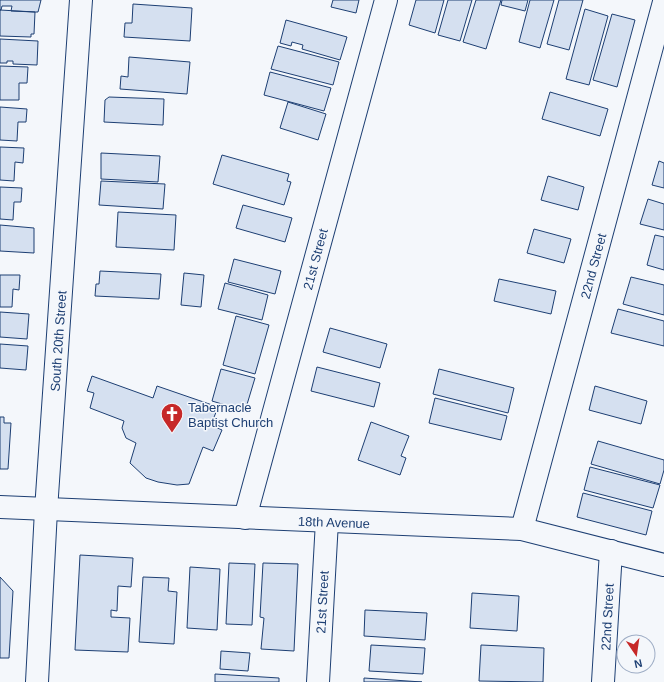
<svg xmlns="http://www.w3.org/2000/svg" width="664" height="682" font-family="Helvetica,sans-serif">
<style>
.building{fill:#d5e0f0;stroke:#1d3f73}
.lines{fill:none;stroke-linecap:round;stroke-linejoin:round}
.minor-casing{stroke:#1d3f73;stroke-width:24}
.major-casing{stroke:#1d3f73;stroke-width:24}
.minor{stroke:#f4f7fb;stroke-width:22}
.major{stroke:#f4f7fb;stroke-width:22}
.labels{text-anchor:middle;stroke-width:3;stroke-linejoin:round;paint-order:stroke}
.street-label{font-size:13px;fill:#1d3f73;stroke:#f4f7fb}
.poi-label{font-size:13px;fill:#1d3f73;stroke:#f4f7fb;text-anchor:start}
</style>
<rect width="100%" height="100%" fill="#f4f7fb"/>
<path class="building" d="M0,0H41L38,12H35L11,11L12,6H2L1,10H0Z
M333,0H359L356,13L331,7Z
M416,0H444L435,33L409,25Z
M448,0H472L460,41L438,35Z
M476,0H501L486,49L463,42Z
M502,0H528L525,11L501,5Z
M530,0H554L540,48L519,42Z
M559,0H583L569,50L547,44Z
M133,4L192,8L190,41L124,37L125,23H132Z
M585,9L608,16L589,85L566,79Z
M0,10L35,12L34,34H31V37L0,36Z
M612,14L635,20L617,87L593,80Z
M286,20L347,37L340,60L302,49L303,45L292,42L291,46L280,43Z
M0,39L38,41L37,65L13,64V61H7V63H0Z
M278,46L339,62L333,85L271,69Z
M129,57L190,62L187,94L120,89L121,76L128,77Z
M0,66L28,67L27,83H19V100H0Z
M270,72L331,88L324,111L264,95Z
M550,92L608,109L600,136L542,119Z
M109,97L164,99L163,125L104,122L105,100Z
M288,102L326,114L318,140L280,128Z
M0,107L27,109L26,122H18L17,141L0,140Z
M0,147L24,148L23,163L15,162L14,181L0,180Z
M101,153L160,156L158,182L101,179Z
M222,155L289,174L287,181L291,182L284,205L213,184Z
M659,161L664,163V188L652,185Z
M548,176L584,187L578,210L541,200Z
M101,181L165,184L163,209L99,205Z
M0,187L22,188L21,202H14L13,220L0,219Z
M648,199L664,204V230L640,224Z
M243,205L292,218L285,242L236,228Z
M118,212L176,215L174,250L116,247Z
M0,225L34,228V253L0,251Z
M534,229L571,239L564,263L527,253Z
M655,235L664,237V270L647,265Z
M234,259L281,271L275,294L228,282Z
M100,271L161,274L159,299L95,296L96,284H99Z
M184,273L204,275L201,307L181,305Z
M0,275H20L19,290L13,289L12,307H0Z
M631,277L664,285V315L623,304Z
M499,279L556,291L551,314L494,301Z
M225,283L268,295L262,320L218,309Z
M618,309L664,321V346L611,333Z
M0,312L29,314L27,339L0,337Z
M236,316L269,325L255,374L223,365Z
M330,328L387,344L380,368L323,352Z
M0,344L28,346L26,370L0,368Z
M317,367L380,383L374,407L311,391Z
M221,369L255,378L245,411L212,401Z
M439,369L514,388L508,413L433,394Z
M92,376L153,398L157,386L218,407L211,425L222,430L213,451L203,447L189,484L177,485L158,482L146,478L130,463L136,443L126,438L122,428L124,421L90,408L94,393L87,391Z
M595,386L647,401L641,424L589,410Z
M435,398L507,416L501,440L429,423Z
M0,417H4V423H11L8,469H0Z
M371,422L409,436L401,456L406,458L400,475L358,460Z
M598,441L664,460V470L660,484L591,464Z
M590,467L660,485L653,508L584,490Z
M583,493L652,511L646,535L577,517Z
M80,555L133,558L131,587L118,586L117,611L111,610V617L130,618L128,652L75,650Z
M229,563L255,564L252,625L226,624Z
M263,563L298,564L294,651L261,649L264,618L260,617Z
M190,567L220,569L217,630L187,628Z
M0,577L13,591L9,658H0Z
M143,577L169,578L168,591L177,592L174,644L139,642Z
M472,593L519,596L517,631L470,628Z
M365,610L427,613L425,640L364,636Z
M371,645L425,648L423,674L369,671Z
M481,645L544,648L543,682L479,681Z
M221,651L250,653L248,671L220,669Z
M215,674L279,678V682H215Z
M364,678L422,682H364Z"/>
<g class="lines">
<g class="minor-casing">
<path id="minor" d="M245,518L386,0
M522,529L664,2
M37,682L46,510L81,0
M318,682L327,521
M603,682L611,551"/>
</g>
<g class="major-casing">
<path id="major" d="M0,507L522,529L664,565"/>
</g>
<use href="#minor" class="minor"/>
<use href="#major" class="major"/>
</g>
<defs>
<g id="church-pin" transform="scale(1.15)"><path d="M0 17L-7.5 6A9.5 9.5 0 1 1 7.5 6Z" fill="#c62828" stroke="#f4f7fb"/><path d="M-1.2-6h2.4v3.5h3.3v2.4h-3.3V6h-2.4V-.1h-3.3v-2.4h3.3Z" fill="#fff"/></g>
</defs>
<g fill-rule="evenodd">
<use href="#church-pin" x="172" y="414"/>
</g>
<g class="labels">
<g class="street-label">
<text transform="translate(315 259) rotate(-75)" y="5">21st Street</text>
<text transform="translate(593 266) rotate(-75)" y="5">22nd Street</text>
<text transform="translate(58 341) rotate(-86)" y="5">South 20th Street</text>
<text transform="translate(334 522) rotate(2)" y="5">18th Avenue</text>
<text transform="translate(322 602) rotate(-87)" y="5">21st Street</text>
<text transform="translate(607 617) rotate(-87)" y="5">22nd Street</text>
</g>
<g class="poi-label">
<text x="188" y="412">Tabernacle<tspan x="188" dy="15">Baptist Church</tspan></text>
</g>
</g>
<g transform="translate(636 654) rotate(167)"><circle r="19" fill="#f4f7fb" stroke="#9eadc5"/>
<path d="M0-3L7 15L0 10L-7 15Z" fill="#c62828"/>
<text y="-6" font-size="11" font-weight="bold" text-anchor="middle" fill="#1d3f73">N</text>
</g>
</svg>
